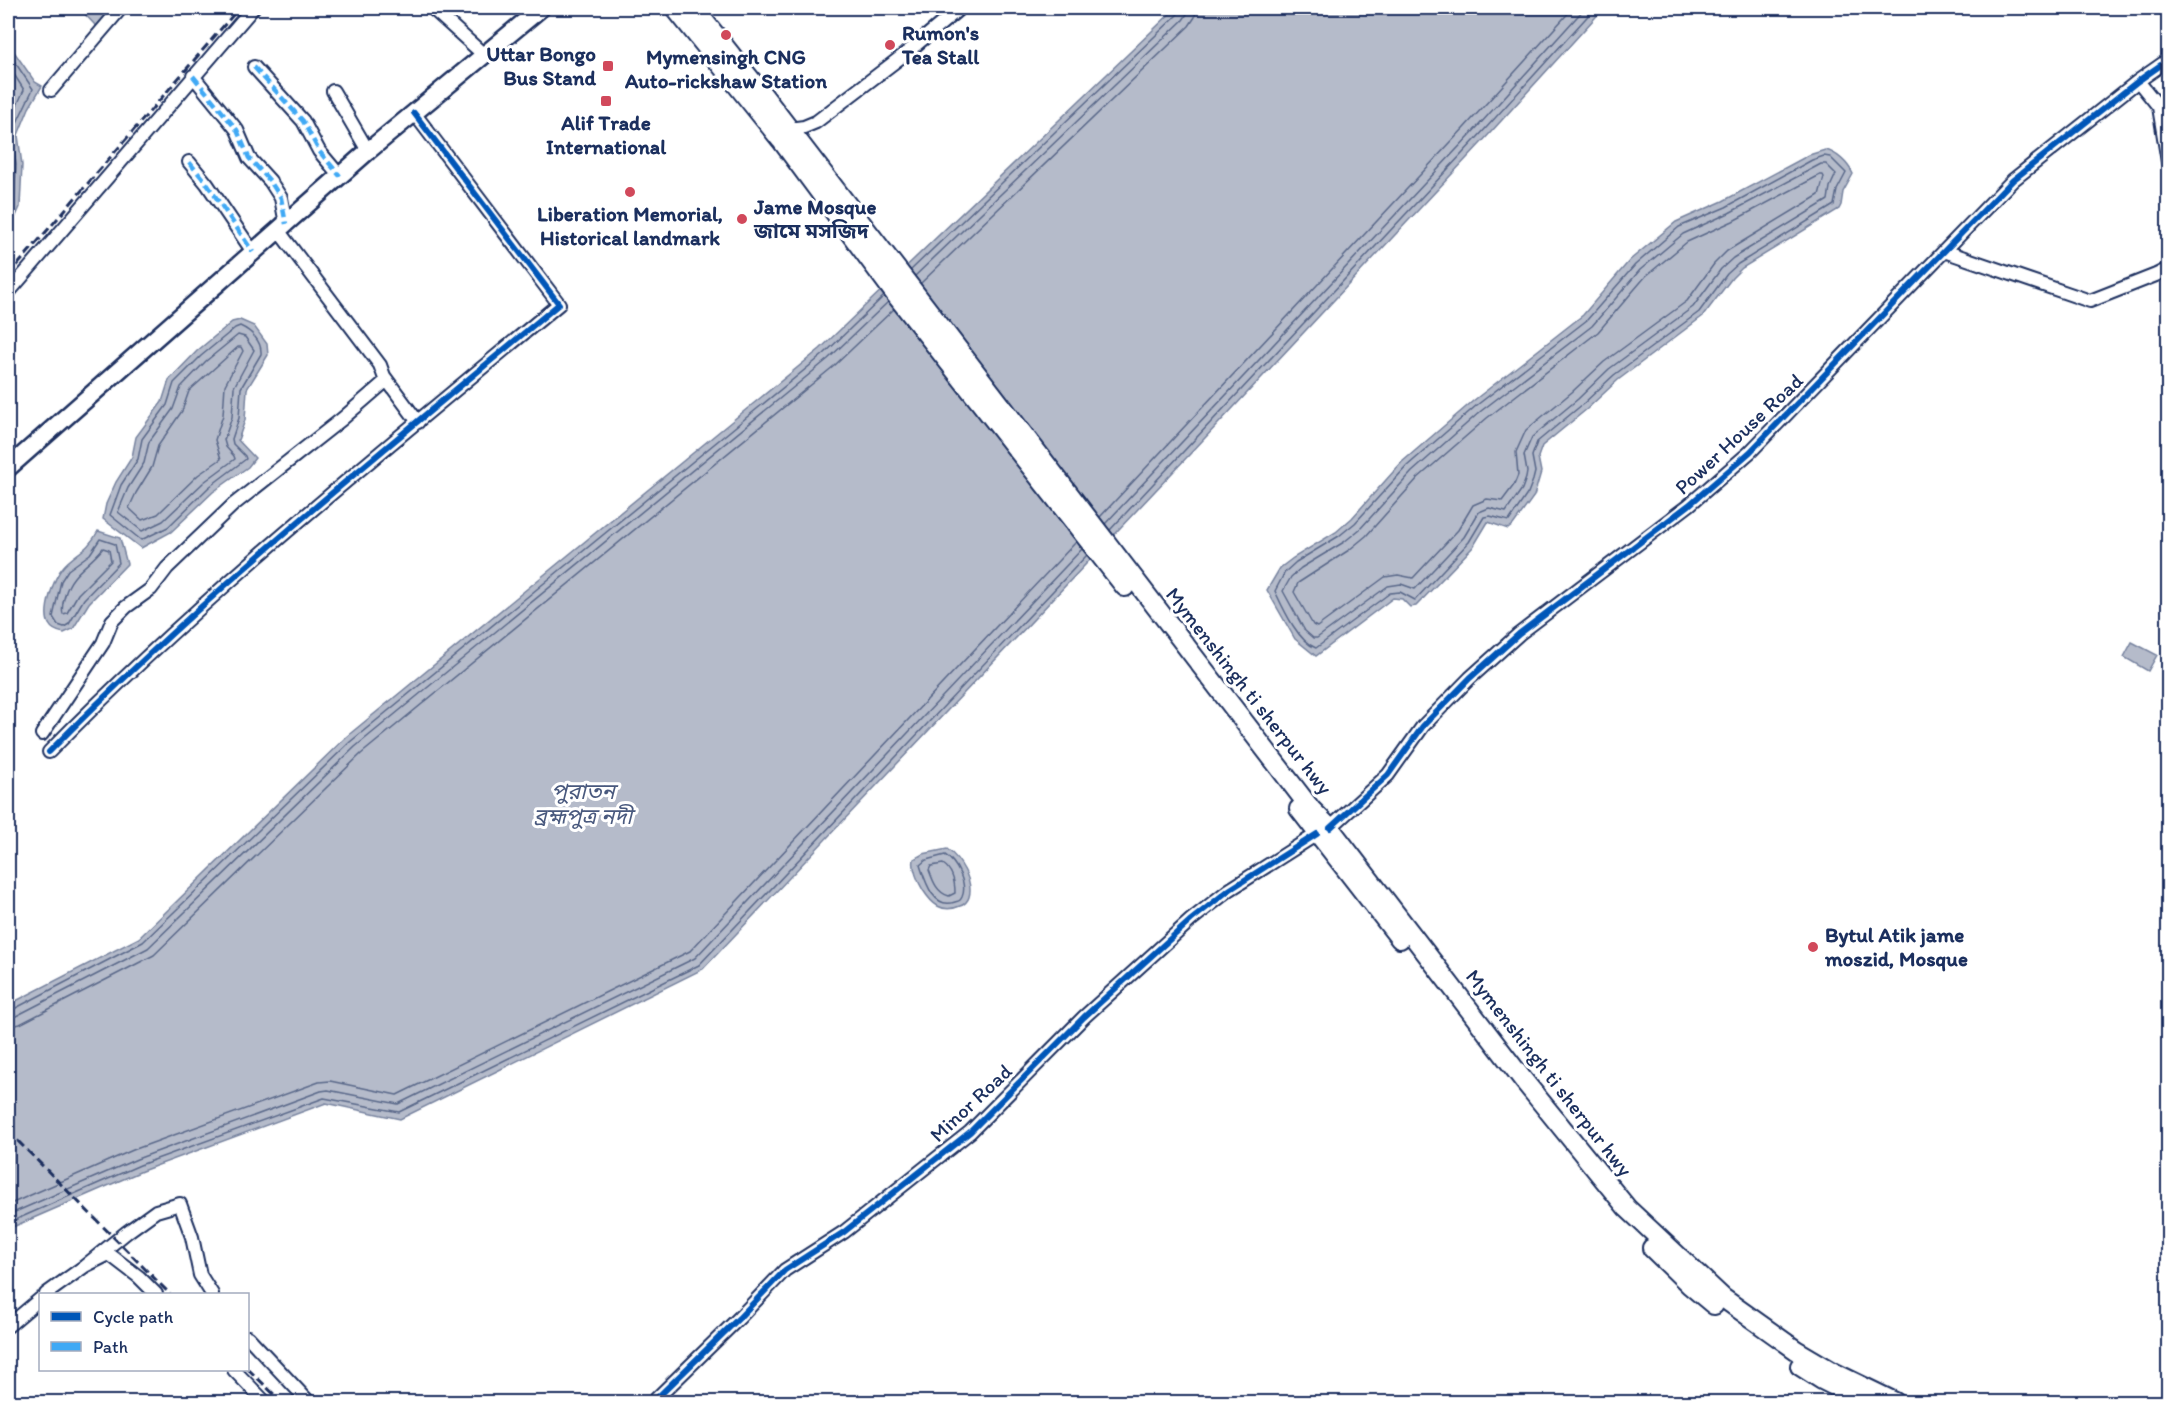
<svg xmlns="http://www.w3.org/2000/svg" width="2176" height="1410" font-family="Itim,'Noto Sans Bengali',sans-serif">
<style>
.water{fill:#b5bbca;stroke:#77839f;stroke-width:1.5}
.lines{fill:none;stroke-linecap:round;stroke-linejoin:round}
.shore{stroke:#596789;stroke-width:1.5}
.minor-casing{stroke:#1b2f5e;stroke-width:16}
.secondary-casing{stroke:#1b2f5e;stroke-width:21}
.primary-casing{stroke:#1b2f5e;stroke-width:22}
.minor{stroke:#fff;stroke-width:12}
.secondary{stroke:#fff;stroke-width:16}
.primary{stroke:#fff;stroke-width:18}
.rail{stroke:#1b2f5e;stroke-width:3;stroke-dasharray:9 4.5;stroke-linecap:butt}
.quiet{stroke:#3fa9f5;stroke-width:4.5;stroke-dasharray:9 4.5;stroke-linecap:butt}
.cycleway-casing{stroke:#fff;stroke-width:10}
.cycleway{stroke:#0057b8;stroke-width:6}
.poi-dot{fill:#d1495b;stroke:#fff;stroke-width:2}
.labels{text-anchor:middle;stroke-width:6;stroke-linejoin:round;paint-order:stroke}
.poi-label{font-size:21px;font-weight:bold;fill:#1b2f5e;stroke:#fff;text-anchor:start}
.street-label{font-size:21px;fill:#1b2f5e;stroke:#fff}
.water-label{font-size:22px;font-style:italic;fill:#49597e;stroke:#fff}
</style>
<rect width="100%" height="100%" fill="#fff"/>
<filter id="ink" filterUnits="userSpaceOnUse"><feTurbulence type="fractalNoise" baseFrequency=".0167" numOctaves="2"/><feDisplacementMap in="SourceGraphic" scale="12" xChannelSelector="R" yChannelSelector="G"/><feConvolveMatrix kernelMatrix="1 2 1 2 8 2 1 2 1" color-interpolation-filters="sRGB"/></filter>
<g filter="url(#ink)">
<path class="water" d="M79,8H113L97,27Z
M1176,8H1604L1481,143L1189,455L703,969L400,1119L326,1103L142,1171L8,1229V1005L139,938L346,737L820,349Z
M8,43L35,82L42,86L29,108L18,135L22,165L20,207L8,234Z
M1825,150C1836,152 1848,163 1853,174L1843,192L1841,205L1839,209L1742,268L1732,278L1703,316L1618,380L1587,409L1542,446L1538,457L1541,472L1534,496L1513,525L1508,529L1488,522L1473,547L1416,606L1410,607L1402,599L1393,598L1316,656L1295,639L1267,590L1280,568L1293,558L1336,532L1352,518L1402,462L1473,401L1583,315L1630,260L1676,222L1723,201L1809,155Z
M240,320L254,326L267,344L268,355L247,389L245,420L238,440L255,458L248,467L213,492L171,532L141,548L103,519L106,504L116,482L132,457L136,437L162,402L169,380L197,351L232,322Z
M98,531L120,538L127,564L89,603L73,629L64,633C58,632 52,630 49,624C42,612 54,577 63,567C75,553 88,551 98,531Z
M2132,642L2157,655L2148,671L2124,657Z
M947,849C959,858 974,880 969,897C968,901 964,905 960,906C942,914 932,904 923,890C918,882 912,868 914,859L923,854Z"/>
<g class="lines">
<path class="shore" d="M8,52L33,89L12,133L16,165L14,205L8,220
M8,65L24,90L8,125
M1824,156L1830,157L1846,173L1837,190L1834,205L1738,264L1727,274L1699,312L1614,375L1583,404L1537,442L1532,456L1535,472L1533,480L1528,493L1509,521L1490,516L1484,517L1469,542L1415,600L1400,592L1390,593L1316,648C1298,642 1283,608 1275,591L1285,572L1296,562L1339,536L1355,523L1407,466L1477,405L1587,320L1635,265L1679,227L1726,207L1812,160Z
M1821,164H1826L1836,174L1830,187L1828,200L1733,258L1721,269L1693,307L1609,369L1578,399L1532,437L1524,455L1527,472L1526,478L1522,489L1506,512L1489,508L1479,512L1464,537L1415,589L1401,584L1388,586L1317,638H1313L1305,631L1283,591L1291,577L1301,568L1344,542L1360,529L1412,472L1481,411L1592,326L1640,270L1683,234L1729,213Z
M1820,175H1823L1824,177L1819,195L1727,251L1714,264L1687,301L1604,362L1572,392L1526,430L1516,452L1518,475L1514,485L1502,501L1487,499L1473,505L1458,530L1413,578L1398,575L1385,577L1317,627L1313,625L1294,592L1298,583L1349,550L1366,536L1418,478L1487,418L1598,332L1646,276L1687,242L1733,221Z
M911,270L1178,14L1180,8
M915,276L1183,20L1187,14V8
M921,283L1189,26L1195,17L1196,8
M240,326C251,331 262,341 261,354L241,388L239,418L232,439L233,444L245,456L246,459L209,487L168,527L141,540L110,515L121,485L138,459L142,439L167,405L174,383L201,356L235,328Z
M238,335L245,337L254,350L234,387L232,417L224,440L226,447L234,456L235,459L204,482L163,521L142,531L118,512L128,488L144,463L149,442L173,409L181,387L206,361Z
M238,347H241L243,351L225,385L223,415L215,440L221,459L198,475L158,514L142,520L129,508L136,493L152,467L158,446L182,411L189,391Z
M1100,517L1464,128L1573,8
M1105,524L1471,134L1585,8
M1110,530L1476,139L1595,8
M100,539L115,544L119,563L84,599L69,624L64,627L58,625L53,617L61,581L68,570L90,554Z
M103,548L109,550L111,561L78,594L67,613L63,614C61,607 63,602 65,595C71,572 89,566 103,548Z
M945,855C956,862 968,884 962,897C960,901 959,901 955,902C933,910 925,880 920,865L926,860Z
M943,864C952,870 955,882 955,893L949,896C937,893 933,881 929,870L931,866Z
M8,1010H12L143,942L350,742L824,354L884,296
M8,1018L16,1016L148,948L355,747L828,359L888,302
M8,1027L20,1024L154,955L361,754L834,366L894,309
M8,1205L133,1150L319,1082L330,1081L397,1095L690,951L1076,542
M8,1215L137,1159L321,1091L328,1090L398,1104L695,958L1082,549
M8,1223L140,1165L324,1098L399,1112L699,965L1087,555"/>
<g class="minor-casing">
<path id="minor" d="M432,8L484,55
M254,67L303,121L319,151L340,176
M193,76L237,130L249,158L270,181L281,198L286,224
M2138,81L2159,107L2168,162
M51,90L121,8
M333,91L368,151
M789,129L804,127L816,122L905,54L960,8
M189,162L207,184L253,252
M278,230L380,365L384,376L418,422
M1944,251L2090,301L2156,275L2168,269
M8,293L253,8
M42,734L103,643L112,621L126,607L151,589L167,568L233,505L342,419L387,380
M49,752C208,590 385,449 559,304L414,113
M1330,828L1388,775L1423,726L1470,678L1519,634L1689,505L1750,452L2013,180L2138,81L2168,60
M85,1266L127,1232L156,1211L180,1204L192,1237L200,1275L212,1294
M46,1294L85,1266L109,1254L139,1277L156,1294
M8,1326L40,1299
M248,1337L309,1402
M234,1370L265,1402
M653,1402L739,1318L785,1270L844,1232L970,1132L1084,1017L1191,920L1229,890L1317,834"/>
</g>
<g class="secondary-casing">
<path id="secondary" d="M8,468L368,151L541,8"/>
</g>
<g class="primary-casing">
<path id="primary" d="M675,8L781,140L895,294L1125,587
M694,8L760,91L1311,809L1330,828L1524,1081L1627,1208L1723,1298L1796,1350L1835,1373L1895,1402
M1299,809L1400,939
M1652,1248L1690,1285L1714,1305
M1800,1366L1822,1380L1866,1402"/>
</g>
<use href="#minor" class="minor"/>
<use href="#secondary" class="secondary"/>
<use href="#primary" class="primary"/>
<path class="rail" d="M8,276L239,8
M8,1131L170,1294
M248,1369L282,1402"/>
<path class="quiet" d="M254,67L303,121L319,151L340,176
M193,76L237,130L249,158L270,181L281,198L286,224
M189,162L207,184L253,252"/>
<g class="cycleway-casing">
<path id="cycleway" d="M49,752C208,590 385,449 559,304L414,113
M1330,828L1388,775L1423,726L1470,678L1519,634L1689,505L1750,452L2013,180L2138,81L2168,60
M653,1402L739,1318L785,1270L844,1232L970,1132L1084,1017L1191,920L1229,890L1317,834"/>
</g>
<use href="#cycleway" class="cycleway"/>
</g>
</g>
<g class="poi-dot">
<circle cx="726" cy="35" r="6"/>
<circle cx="890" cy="45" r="6"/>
<rect x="602" y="60" width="12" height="12" rx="3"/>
<rect x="600" y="95" width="12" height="12" rx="3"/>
<circle cx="630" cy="192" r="6"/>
<circle cx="742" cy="219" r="6"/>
<circle cx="1813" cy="947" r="6"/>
</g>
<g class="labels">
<g class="poi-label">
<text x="902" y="40">Rumon's<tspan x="902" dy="24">Tea Stall</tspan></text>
<text x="596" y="61" text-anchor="end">Uttar Bongo<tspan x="596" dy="24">Bus Stand</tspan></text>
<text x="726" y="64" text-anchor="middle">Mymensingh CNG<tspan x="726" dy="24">Auto-rickshaw Station</tspan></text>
<text x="606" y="130" text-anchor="middle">Alif Trade<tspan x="606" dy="24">International</tspan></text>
<text x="754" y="214">Jame Mosque<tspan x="754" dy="24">জামে মসজিদ</tspan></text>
<text x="630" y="221" text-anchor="middle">Liberation Memorial,<tspan x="630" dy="24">Historical landmark</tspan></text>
<text x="1825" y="942">Bytul Atik jame<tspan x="1825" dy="24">moszid, Mosque</tspan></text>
</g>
<g class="street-label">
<text transform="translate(1739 434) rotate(-43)" y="7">Power House Road</text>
<text transform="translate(1249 691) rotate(52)" y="7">Mymenshingh ti sherpur hwy</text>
<text transform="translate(1549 1073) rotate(52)" y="7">Mymenshingh ti sherpur hwy</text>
<text transform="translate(971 1103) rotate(-43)" y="7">Minor Road</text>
</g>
<g class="water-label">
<text x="583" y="799">পুরাতন<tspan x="583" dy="25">ব্রহ্মপুত্র নদী</tspan></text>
</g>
</g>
<rect width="2176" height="1410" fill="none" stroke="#fff" stroke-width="30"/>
<rect x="15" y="15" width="2146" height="1380" fill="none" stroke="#1b2f5e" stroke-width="2" filter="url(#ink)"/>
<rect x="39" y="1293" width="210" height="78" fill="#ffffff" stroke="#a4acbf" stroke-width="1.5"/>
<rect x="51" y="1312" width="30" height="9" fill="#0057b8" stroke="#a4acbf" stroke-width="1.5"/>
<text x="93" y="1323" font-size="18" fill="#1b2f5e">Cycle path</text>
<rect x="51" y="1342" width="30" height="9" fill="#3fa9f5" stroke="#a4acbf" stroke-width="1.5"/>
<text x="93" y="1353" font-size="18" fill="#1b2f5e">Path</text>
</svg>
